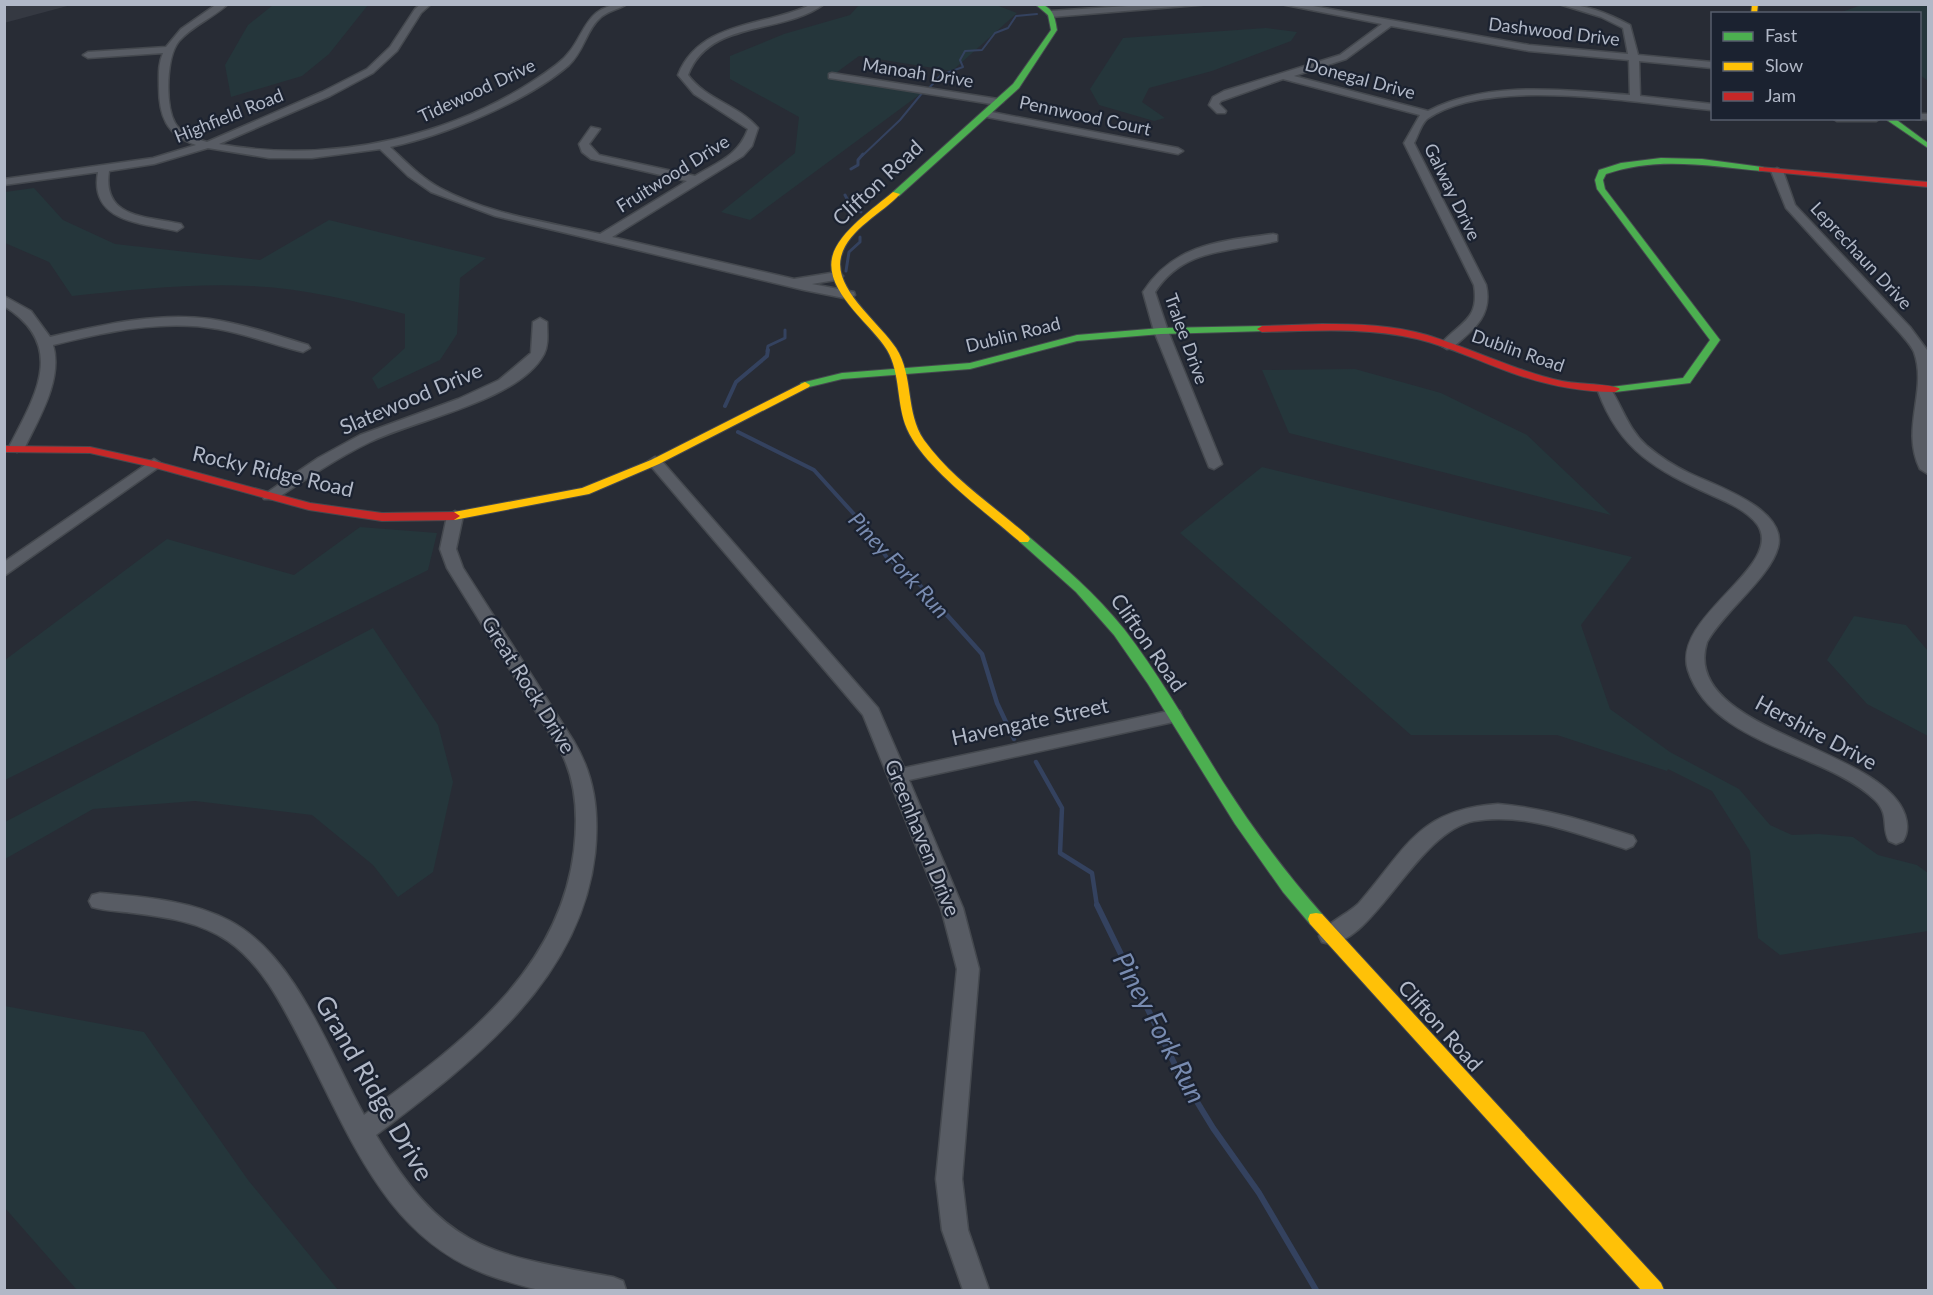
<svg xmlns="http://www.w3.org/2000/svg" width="1933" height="1295" font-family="Lato,sans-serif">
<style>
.green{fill:#25363b}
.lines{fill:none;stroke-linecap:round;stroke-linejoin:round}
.stream-far4{stroke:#34425f;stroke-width:2}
.stream-far3{stroke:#34425f;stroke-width:3}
.stream-far2{stroke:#34425f;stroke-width:4}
.stream-far1{stroke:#34425f;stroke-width:4.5}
.stream{stroke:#34425f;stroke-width:6}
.street-casing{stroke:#45494f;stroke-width:3}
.fast-casing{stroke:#45494f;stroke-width:2}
.slow-casing{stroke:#45494f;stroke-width:2}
.jam-casing{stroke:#45494f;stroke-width:2}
.street{fill:#585c64;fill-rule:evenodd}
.fast{fill:#4caf50;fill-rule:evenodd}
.slow{fill:#ffc107;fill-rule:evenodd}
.jam{fill:#c62828;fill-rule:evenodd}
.shaded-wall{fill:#353942}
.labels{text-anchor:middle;stroke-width:4.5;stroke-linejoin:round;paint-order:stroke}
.far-street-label{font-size:18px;fill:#b1b8c7;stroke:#1b2230}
.street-label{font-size:21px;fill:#b1b8c7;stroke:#1b2230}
.water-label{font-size:22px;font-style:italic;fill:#788bb0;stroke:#1b2230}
.near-street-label{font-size:26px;fill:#b1b8c7;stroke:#1b2230}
.near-water-label{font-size:27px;font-style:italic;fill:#788bb0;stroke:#1b2230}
</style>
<rect width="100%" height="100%" fill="#282c35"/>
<path class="green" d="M1864,4L1928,5V81L1920,75V14L1839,13Z
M273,5H368L329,54L302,76L231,97L225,65L248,25Z
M859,5H996L1017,13L952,71L859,56L833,75L923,92L750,220L721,212L795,153L799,117L730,79V56L784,34L850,15Z
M1266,28L1297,32L1291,41L1212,71L1149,88L1142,102L1165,118L1154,121L1099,105L1090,89L1123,38Z
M34,188L63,220L115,244L260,260L329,220L486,258L460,278L457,334L440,360L378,389L372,378L405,348V314C355,301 303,288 251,286C192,283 131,290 72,296L49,262L5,243V192Z
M1355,369L1441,393L1527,435L1611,515L1289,433L1262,370Z
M1262,467L1632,557L1581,625L1610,709L1670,752L1739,789L1770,825L1792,835L1819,834L1853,837L1878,855L1917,865L1928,873V931L1780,955L1758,938L1750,851L1712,791L1668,769L1667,771L1557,735H1411L1180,533Z
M360,527L437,533L428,570L5,780V660L167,539L294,575Z
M1854,616L1906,625L1928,651V736L1867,704L1827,660Z
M373,628L438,725L453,782L433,872L398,897L373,865L312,815L195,801L93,809L5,859V822Z
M5,1006L144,1032L248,1180L338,1290H77L5,1208Z"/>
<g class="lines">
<path class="stream-far4" d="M929,88L941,75L963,67L960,60L965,51L982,50L995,33L1008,28L1016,16L1037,14
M862,156L900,120L923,92"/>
<path class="stream-far3" d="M851,169L858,165V160L863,154
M845,195L852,208L861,212
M846,271L849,252L860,242V237
M767,351L768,346L785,338V330"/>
<path class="stream-far2" d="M725,406L736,382L767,356L768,350
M738,432L814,470L862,523L888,559L908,572L931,597"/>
<path class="stream-far1" d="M929,595L982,654L997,703L1014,739
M1036,762L1062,808L1060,853L1092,873L1097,906"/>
<path class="stream" d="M1097,905L1177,1069L1213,1128L1259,1193L1316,1290"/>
<g class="street-casing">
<path id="street" d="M217,4H228C213,18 193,25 179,41C166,57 165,105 175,123C181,134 196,139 207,142L322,92L367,69L390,47L415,9L421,4H431L421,13L397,51L373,73L330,96L219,144C334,165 462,136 556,65C588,42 579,4 627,4C618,10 606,11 599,19C586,31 584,51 569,65C528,101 443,136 390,147C405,161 421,178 440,188C488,214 547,222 600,234L687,181L591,159L582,152L579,144L591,127L600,129L589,144L599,155L695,176C718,162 738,156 748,129L694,94L678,75C700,20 766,27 812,4H824C783,35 709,19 688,75C706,100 739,105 758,128L752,146L743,156L612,237L794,279L837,272L843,276L841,279L812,284L854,292L855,295L849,299L804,290L495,216L431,192L408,176L380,149L312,158H269L208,148L154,164L109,171C102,219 146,216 181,224L183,227L177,231C141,223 89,222 98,172L4,185V179L153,158L196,145C166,135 159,116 159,86C159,75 158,64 163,53L88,58L83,55L88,52L166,47L181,29Z
M1158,4H1210L1051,17L1047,14L1051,11Z
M1281,4H1302L1529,45L1628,54L1623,28L1601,17L1559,4C1585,4 1607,13 1630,25L1638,55L1712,62V68L1639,61L1640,96L1712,104V110C1639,104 1491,75 1427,119C1421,124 1418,136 1414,143L1486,285C1493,316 1473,330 1452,348L1447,349L1440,345C1459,322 1480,321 1474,285L1404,143L1420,115L1283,79L1221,101L1219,104L1226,111L1225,113H1217L1209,105L1213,97L1224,91L1340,55L1382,24ZM1391,26L1529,51L1629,60L1630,95C1565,90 1488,80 1428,111L1294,76L1346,59Z
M832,73L998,99L1003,102L998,105L829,78V74Z
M986,111L1178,148L1183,151L1178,154L982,116L981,114Z
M1920,114H1928V120L1916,119L1920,118Z
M1832,118H1881L1876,121H1837Z
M1777,168L1783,171L1795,205L1910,327L1927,350L1928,474L1920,469C1900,428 1928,391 1914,352C1911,345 1905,339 1900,333L1786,208L1771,171Z
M1273,234L1277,235V241C1231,252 1184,247 1155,292L1168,331L1222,464L1214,469L1209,467L1154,331L1143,292C1174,244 1220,241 1273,234Z
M4,296L31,311L50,337C102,325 156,312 210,319C243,324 276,335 308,345L310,348L303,352C274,345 247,334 218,329C163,319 106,332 53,345C63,379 39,418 25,447L17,452L9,447C36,395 67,345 4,306Z
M540,318L547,322C547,332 549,344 544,354C519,401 417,419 370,442C337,458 306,479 276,499H264L262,496L318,458L360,435L458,399L499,380L531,353L533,322Z
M1605,387L1610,388C1623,408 1628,429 1647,446C1659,456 1674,466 1689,473C1714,485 1788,509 1778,547C1770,578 1724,611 1707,642C1679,731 1882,746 1905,815C1908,824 1908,833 1903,841L1896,844L1889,841C1881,827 1890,815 1875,800C1826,752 1712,746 1688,670C1671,616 1787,566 1757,524C1746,510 1727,502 1711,495C1657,470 1620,451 1598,391Z
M655,457L660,459L878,708L904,768L1173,710L1180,711L1182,716L1180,721L1173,722L909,780L963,908L979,969L962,1179L968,1230L989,1290H963L942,1230L936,1179L957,969L941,908L863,715L650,465L647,462Z
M154,459L162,464L159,467L4,576V562Z
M455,511L463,516L456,549L463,568L573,740C595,776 599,812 595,853C581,981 471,1063 376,1135C445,1250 488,1254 613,1277L623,1281L626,1290C600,1290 571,1293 544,1290C530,1289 514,1283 500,1279C389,1245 353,1142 304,1047C284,1009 264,966 228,941C200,922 166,917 133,913C119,911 105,911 92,907L89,901L92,895L100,893C143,897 190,900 230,921C296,956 329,1052 364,1115C457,1046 559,974 574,851C578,817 577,783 561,752L447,568L440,549L447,516Z
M1498,804C1545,808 1589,822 1633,836L1636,841L1633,846L1626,849C1578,834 1525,812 1474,821C1415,831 1368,957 1322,942L1319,936C1326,923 1348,914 1359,903C1407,848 1417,810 1498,804Z"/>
</g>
<g class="fast-casing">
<path id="fast" d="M1035,4C1052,4 1055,16 1057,30L1019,88L899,196H893V192L1013,84L1051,30L1048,15Z
M1884,118H1894L1928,143V148Z
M1661,158L1702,159L1762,167L1766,169L1762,171C1709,166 1657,156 1606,174L1603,180L1605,189L1720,340L1690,383L1615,392L1610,389L1611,387L1683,378L1710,340L1597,189L1595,180L1599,170L1621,163Z
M1262,326L1266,327V331L1161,334L1077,341L970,369L842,379L805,388L800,385L801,383L842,373L970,363L1077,335L1161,328Z
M1024,535L1028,536C1062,565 1096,594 1124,629C1161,677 1191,731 1223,782C1253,829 1286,873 1322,914L1324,919L1322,924L1316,925L1310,924L1283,892L1235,824L1148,684L1114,635L1076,592L1020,542L1018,539L1020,536Z"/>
</g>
<g class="slow-casing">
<path id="slow" d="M1752,4H1758L1757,14H1751Z
M893,192L900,194C882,214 848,229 841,257C833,289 880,323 896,348C914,376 905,412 924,440C951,478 994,506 1028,536L1030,539L1028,542H1020C987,513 924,468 907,429C896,404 901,374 887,350C871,324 825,292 832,258C837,233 874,208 893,192Z
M805,382L810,385L809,387L659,464L589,494L454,520L448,516L454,512L582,488L651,460Z
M1316,913L1322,914L1661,1283L1664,1290H1641L1310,924L1308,919L1310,914Z"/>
</g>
<g class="jam-casing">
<path id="jam" d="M1759,167L1928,182V187L1762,171H1759Z
M1322,324C1358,324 1393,325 1427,335C1473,349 1516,371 1562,381C1575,384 1614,384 1620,389L1615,392C1579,392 1546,385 1512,373C1481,362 1450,347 1417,339C1366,327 1314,331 1262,332L1257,329L1262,326Z
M4,446L90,447L158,462L310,503L382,513L454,512L460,516L454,520L382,521L309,510L152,467L90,453L4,452Z"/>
</g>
<use href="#street" class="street"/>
<use href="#fast" class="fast"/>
<use href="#slow" class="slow"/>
<use href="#jam" class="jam"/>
</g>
<path class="shaded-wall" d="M4,4H70L71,5L4,23Z"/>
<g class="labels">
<g class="far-street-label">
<text transform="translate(1554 32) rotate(7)" y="6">Dashwood Drive</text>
<text transform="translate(918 73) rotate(9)" y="6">Manoah Drive</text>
<text transform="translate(1360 79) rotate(15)" y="6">Donegal Drive</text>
<text transform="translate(477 91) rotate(-25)" y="6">Tidewood Drive</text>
<text transform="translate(229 116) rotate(-22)" y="6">Highfield Road</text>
<text transform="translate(1085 116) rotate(12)" y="6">Pennwood Court</text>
<text transform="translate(673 174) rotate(-32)" y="6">Fruitwood Drive</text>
<text transform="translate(1452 192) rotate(64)" y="6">Galway Drive</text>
<text transform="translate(1861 256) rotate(47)" y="6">Leprechaun Drive</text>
<text transform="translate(1013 335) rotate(-14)" y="6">Dublin Road</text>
<text transform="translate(1186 339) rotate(70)" y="6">Tralee Drive</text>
<text transform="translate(1518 351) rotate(19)" y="6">Dublin Road</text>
</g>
<g class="street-label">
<text transform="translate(878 183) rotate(-43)" y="7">Clifton Road</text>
<text transform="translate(411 399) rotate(-23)" y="7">Slatewood Drive</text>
<text transform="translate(273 472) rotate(13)" y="7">Rocky Ridge Road</text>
<text transform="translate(1148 643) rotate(55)" y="7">Clifton Road</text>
<text transform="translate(528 685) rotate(58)" y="7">Great Rock Drive</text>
<text transform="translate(1030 722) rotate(-12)" y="7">Havengate Street</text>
<text transform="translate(1816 733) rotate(28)" y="7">Hershire Drive</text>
<text transform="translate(922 838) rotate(68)" y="7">Greenhaven Drive</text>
<text transform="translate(1440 1026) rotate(48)" y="7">Clifton Road</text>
</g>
<g class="water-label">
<text transform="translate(899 565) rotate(47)" y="8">Piney Fork Run</text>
</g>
<g class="near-street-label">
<text transform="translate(374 1088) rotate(60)" y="9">Grand Ridge Drive</text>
</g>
<g class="near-water-label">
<text transform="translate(1159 1028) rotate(62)" y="9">Piney Fork Run</text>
</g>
</g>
<rect width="1933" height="1295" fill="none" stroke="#b1b8c7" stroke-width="12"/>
<rect x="1711" y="12" width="210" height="108" fill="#1b2230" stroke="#575e6c" stroke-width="1.5"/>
<rect x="1723" y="32" width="30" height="9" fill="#4caf50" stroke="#575e6c" stroke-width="1.5"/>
<text x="1765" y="42" font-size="18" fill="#b1b8c7">Fast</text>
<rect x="1723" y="62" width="30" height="9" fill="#ffc107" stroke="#575e6c" stroke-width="1.5"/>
<text x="1765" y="72" font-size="18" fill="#b1b8c7">Slow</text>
<rect x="1723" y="92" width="30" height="9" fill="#c62828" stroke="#575e6c" stroke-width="1.5"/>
<text x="1765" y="102" font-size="18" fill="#b1b8c7">Jam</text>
</svg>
